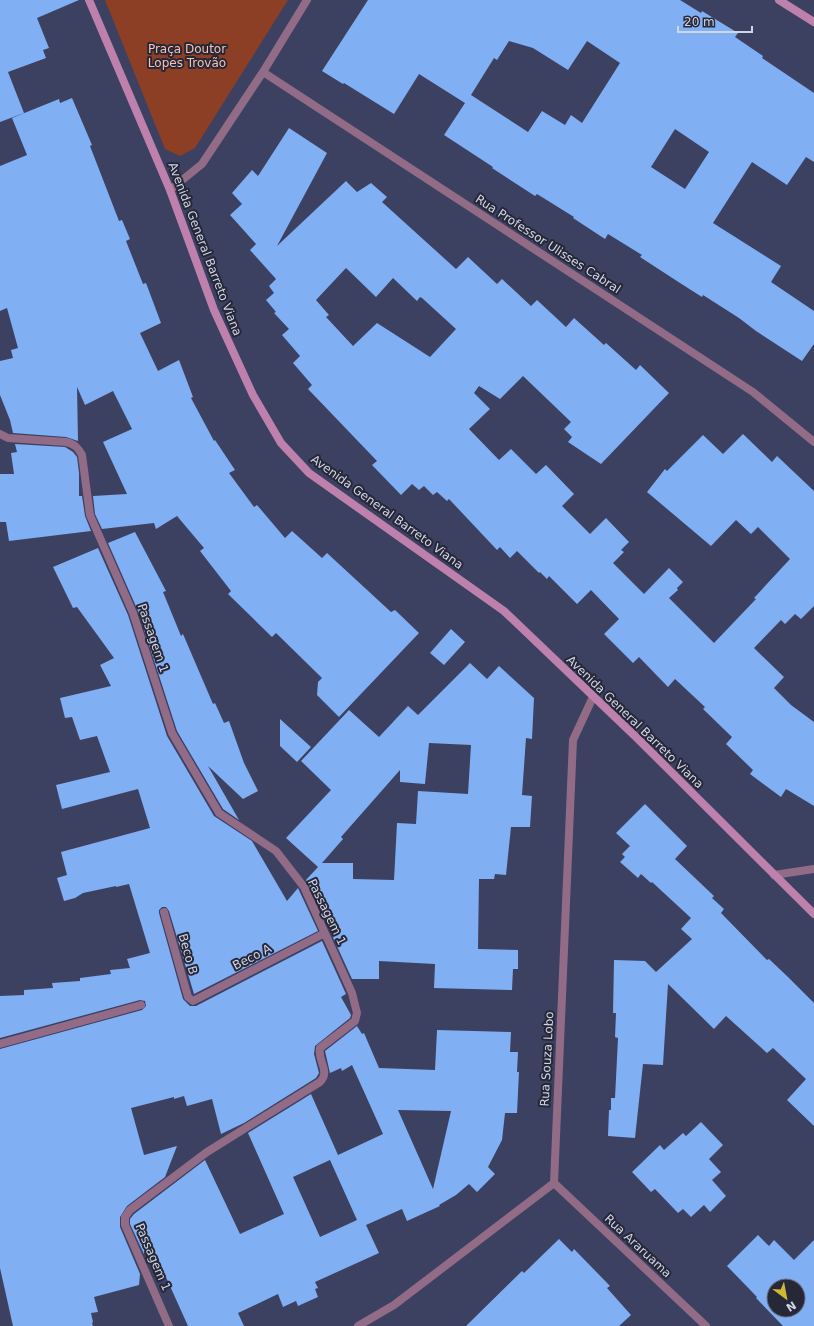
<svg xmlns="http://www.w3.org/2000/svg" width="814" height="1326" font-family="'DejaVu Sans',sans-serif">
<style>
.green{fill:#8d3f26}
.building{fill:#80aff4;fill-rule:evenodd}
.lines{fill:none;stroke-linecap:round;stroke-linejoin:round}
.lane{stroke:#926b87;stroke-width:8}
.street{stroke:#926b87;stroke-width:8}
.secondary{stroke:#be80ac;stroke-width:8}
.labels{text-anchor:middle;stroke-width:4;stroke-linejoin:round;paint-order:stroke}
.park-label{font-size:12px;fill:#f8c1b0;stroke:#262838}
.street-label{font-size:12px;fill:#d1d5e9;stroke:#262838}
</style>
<rect width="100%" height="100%" fill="#3c4061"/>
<path class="green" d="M105,0H288L195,148L180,156L165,149Z"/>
<path class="building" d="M0,0H79L37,18L49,48L43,50L46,58L8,72L24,113L0,122Z
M368,0H680L701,13L702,11L738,33L735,37L763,56L762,58L814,93V162L806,157L787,185L752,162L713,223L781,266L771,282L814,311V344L802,361L756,331L739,318L703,295L702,297L680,283L640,257L642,255L608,234L605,239L573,218L574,217L537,194L535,196L492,168L493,167L444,135L465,103L419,74L394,114L344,83L343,84L322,71ZM509,41L533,48L568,70L587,41L620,63L582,123L571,115L565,125L542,111L528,132L471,95L494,58L497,60ZM675,129L709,152L685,189L651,167Z
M72,98L92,145L90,146L119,221L122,220L130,239L126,241L143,284L146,283L161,323L140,333L158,371L179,360L193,397L191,398L214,441L215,440L235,470L229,473L254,507L257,505L285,538L292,531L322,558L327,553L391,612L395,610L419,633L339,717L317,695L318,682L322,678L276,633L272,637L228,594L231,591L200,551L204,548L177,516L156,529L154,523L102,529L95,514L93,496L127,494L103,442L132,429L113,391L85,405L77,387L78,441L66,437L13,433L10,420L0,395V361L13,358L11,350L18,348L7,308L0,311V166L27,155L12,118L59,99L60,103Z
M289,128L327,153L277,246L346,181L357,192L371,183L387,197L382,202L456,269L468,257L497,284L502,279L531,306L537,300L566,327L574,318L604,345L606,343L636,370L640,365L669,393L601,464L568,442L572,437L564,429L571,422L523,376L500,399L479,386L474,393L490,409L469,429L499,460L511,449L536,474L546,465L574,494L562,506L590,534L606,518L629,542L621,550L624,552L613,563L644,594L669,568L683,582L677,588L678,590L669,598L714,643L756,599L754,598L790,559L758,527L751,534L736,520L711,546L647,492L665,469L667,471L703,435L723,454L743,434L772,462L777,456L814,491V606L801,619L795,614L785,624L781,620L754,648L784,677L774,688L791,705L814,722V806L786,789L781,797L750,774L753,770L726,744L732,737L703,709L705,707L675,679L668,687L639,657L633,663L604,634L619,619L591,590L577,604L549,576L547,579L540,572L539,573L517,551L510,558L500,547L497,550L449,499L447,501L437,492L433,495L424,486L419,490L412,484L401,495L372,465L377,461L308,389L312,385L293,363L300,356L282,335L289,329L274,313L276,312L266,300L274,293L269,286L276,279L250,250L256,244L230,215L242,204L232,193L252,170L258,176ZM346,268L376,297L393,278L417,301L420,297L422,298L456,329L430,357L377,323L353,346L326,317L329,315L316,300Z
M15,444L65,447L73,452L77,457L79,473V496H82L85,516L91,531L9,541L6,522H0V474H14L11,453L17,452Z
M135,532L166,591L163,592L181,636L183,634L213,704L215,703L224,723L229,721L244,763L258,791L243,799L208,766L239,820L223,809L177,731L138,611L108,543Z
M98,548L128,615L167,736L214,816L252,841L287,901L298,888L318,931L194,994L169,911L166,907H162L159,910V913L183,999L190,1006H196L322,941L346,994L341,997L351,1015L350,1018L315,1046L314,1054L319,1073L316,1078L244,1123L221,1134L212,1099L187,1106L184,1096L174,1099V1097L131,1108L144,1155L177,1146L165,1177L127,1206L120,1217V1227L140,1274L139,1285L94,1297L98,1312L91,1313L93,1322L92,1323L93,1326H13L0,1268V1049L142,1010L146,1006L145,1001L140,1000L0,1038V996L24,995V990L53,988L52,983L80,981V978L111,974L110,970L130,968L127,959L150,953L129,884L116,887V886L83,893L75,898L64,901L57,878L67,875L61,852L150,828L138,789L62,809L56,785L110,772L97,736L80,740L72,717L65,718L60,698L111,686L100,665L114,658L77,607L73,608L53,567Z
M451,629L465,642L444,665L430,653Z
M470,663L487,679L499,666L534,698L532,739L526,738L522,795L532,796L530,827H511L506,875L495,874L494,879H479L478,949L518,950V969H513L512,990L434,988L435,964L379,961V979H352L309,885L306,880L318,867L286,838L331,790L301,761L349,710L379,737L408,706L418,715ZM429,743L471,745L468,794L418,791L416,824L397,823L394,880L353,879V863H322L343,839L341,837L400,770V782L425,784Z
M280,719L311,747L297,762L280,746Z
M645,804L687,846L675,859L714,896L712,898L724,909L721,913L767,960L769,959L788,977L814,1003V1126L787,1100L806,1079L773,1048L767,1053L726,1016L714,1029L668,984L663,1065L643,1064L635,1138L608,1136L609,1110H611V1098H615L618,1038L615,1037L616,1013H613L614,960L645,961L656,972L692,939L681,929L691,918L652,882L651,883L641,874L638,878L620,862L625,857L622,854L630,846L616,833Z
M357,1026L362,1034L364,1033L379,1068L435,1070L437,1030L511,1032L510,1052H518L517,1072H519L517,1113H505L502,1140L488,1167L495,1174L477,1192L469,1184L456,1195L439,1205L440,1206L407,1221L402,1209L366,1225L379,1253L315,1282L318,1288L315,1289L318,1297L298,1306L296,1301L283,1307L278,1294L238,1313L244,1326H188L147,1235L144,1254L130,1224V1219L134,1214L205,1160L240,1234L284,1214L248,1133L311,1094L338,1155L383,1134L352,1065L342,1071L341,1068L330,1073L325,1051ZM398,1110L451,1111L433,1189ZM330,1160L357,1220L320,1237L293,1177Z
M701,1122L723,1145L709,1159L721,1172L712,1180L726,1196L710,1212L704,1205L691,1217L683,1209L678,1213L655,1189L651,1192L632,1172L660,1145L664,1150L683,1133L686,1136Z
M758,1235L769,1246L774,1240L794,1260L814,1240V1326H783L756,1298L757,1297L727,1266ZM774,1286H798V1310H774Z
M559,1239L572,1252L574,1249L610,1286L607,1288L631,1315L619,1326H466L522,1271L524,1273Z"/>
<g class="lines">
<path class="lane" d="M0,434L8,438L66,442C75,444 78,448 82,455L90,515L133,613L172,733L219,813L276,851L304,887L352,993L357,1013L355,1021L320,1048C317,1061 331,1071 320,1082L207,1152L130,1210L125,1217V1225L169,1326
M164,912L188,997L193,1001L325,933
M0,1044L141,1005"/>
<path class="street" d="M263,72L753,392L814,442
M170,190L202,164L263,72L307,0
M774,875L814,869
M554,1183L706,1326
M358,1326L394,1305L554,1183L573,740L593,697"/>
<path class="secondary" d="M89,0L170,190L214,310L253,395L281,443L309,473L504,611L636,737L814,914
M779,0L814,22"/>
</g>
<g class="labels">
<g class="park-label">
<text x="187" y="53">Praça Doutor<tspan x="187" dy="14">Lopes Trovão</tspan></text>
</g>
<g class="street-label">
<text transform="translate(548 244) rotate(33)" y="4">Rua Professor Ulisses Cabral</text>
<text transform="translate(205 249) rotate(69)" y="4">Avenida General Barreto Viana</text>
<text transform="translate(387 512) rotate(36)" y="4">Avenida General Barreto Viana</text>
<text transform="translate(153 638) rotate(71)" y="4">Passagem 1</text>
<text transform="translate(635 722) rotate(44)" y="4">Avenida General Barreto Viana</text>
<text transform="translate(327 912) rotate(64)" y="4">Passagem 1</text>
<text transform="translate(188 954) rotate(74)" y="4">Beco B</text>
<text transform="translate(252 957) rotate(-27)" y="4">Beco A</text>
<text transform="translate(547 1059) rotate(-87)" y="4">Rua Souza Lobo</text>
<text transform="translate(638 1246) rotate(43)" y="4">Rua Araruama</text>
<text transform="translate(153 1257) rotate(67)" y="4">Passagem 1</text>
</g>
</g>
<g transform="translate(786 1298) rotate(148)"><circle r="19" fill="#262838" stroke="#6a6d7f"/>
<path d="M0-3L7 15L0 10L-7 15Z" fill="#d1b736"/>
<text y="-6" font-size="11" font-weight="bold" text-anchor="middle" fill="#d1d5e9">N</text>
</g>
<path d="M678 26v6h74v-6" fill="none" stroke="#d1d5e9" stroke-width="2"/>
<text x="684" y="26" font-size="12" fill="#d1d5e9" stroke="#262838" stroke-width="3" paint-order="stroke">20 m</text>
</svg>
